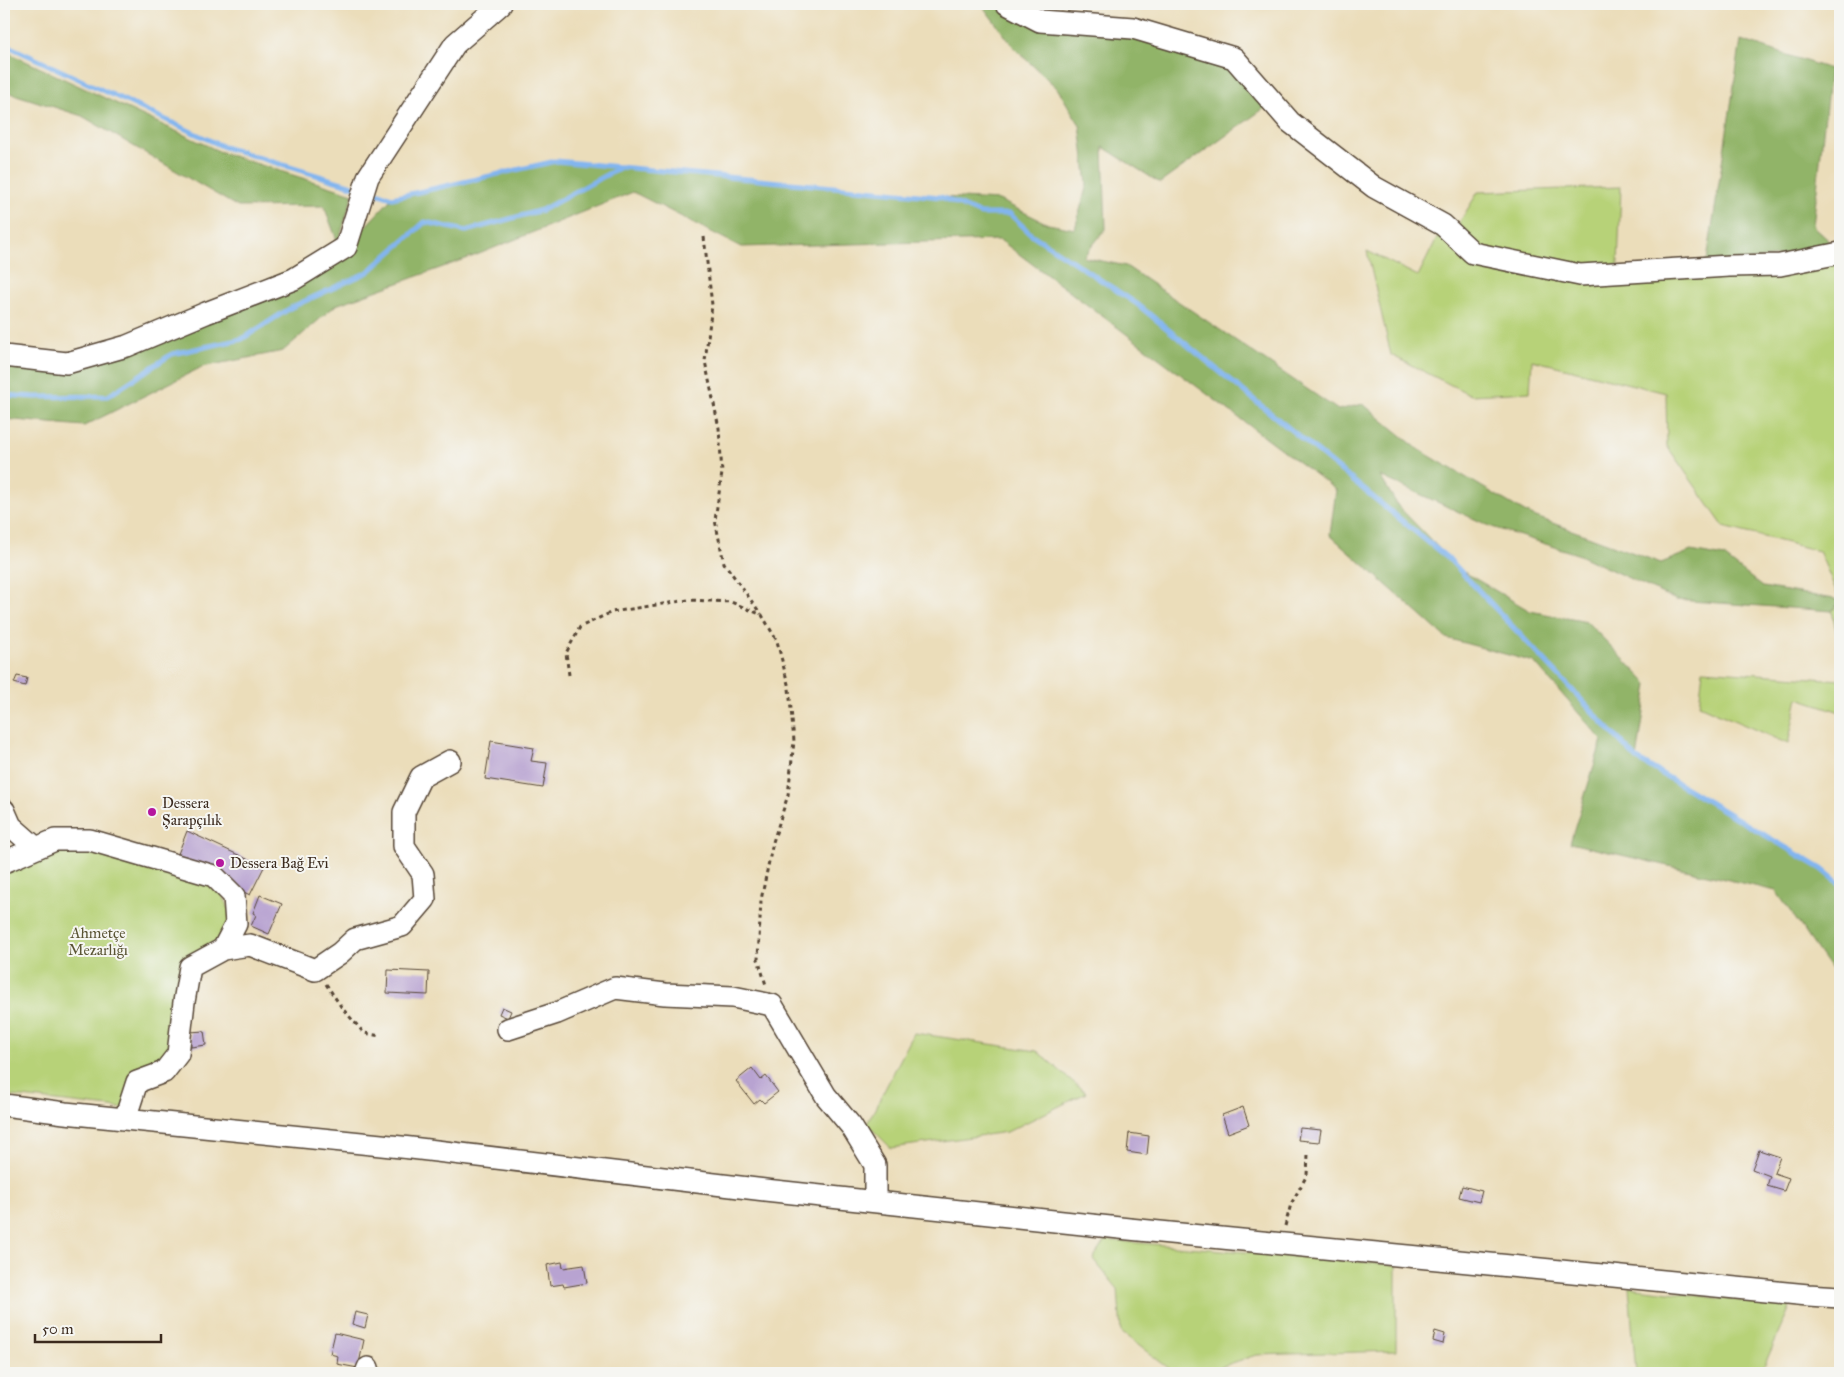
<svg xmlns="http://www.w3.org/2000/svg" width="1844" height="1377" font-family="'IM FELL Great Primer',serif">
<style>
.green{fill:#b7d278;stroke:#797e4b}
.forest{fill:#91b468;stroke:#666f43}
.lines{fill:none;stroke-linecap:round;stroke-linejoin:round}
.stream{stroke:#82b5ef;stroke-width:5}
.building{fill:#b8a3d1}
.minor-casing{stroke:#554535;stroke-width:24}
.path{stroke:#554535;stroke-width:3;stroke-dasharray:4 4;stroke-linecap:butt}
.minor{stroke:#fff;stroke-width:21}
.poi-dot{fill:#b5179e;stroke:#f6f6f2;stroke-width:2}
.labels{text-anchor:middle;stroke-width:4;stroke-linejoin:round;paint-order:stroke}
.poi-label{font-size:15px;fill:#3b2a1e;stroke:#f6f6f2;text-anchor:start}
.park-label{font-size:15px;fill:#5a5434;stroke:#f6f6f2}
</style>
<rect width="100%" height="100%" fill="#f6f6f2"/>
<filter id="ink" filterUnits="userSpaceOnUse"><feTurbulence type="fractalNoise" baseFrequency=".02" numOctaves="2"/><feDisplacementMap in="SourceGraphic" scale="10" xChannelSelector="R" yChannelSelector="G"/><feConvolveMatrix kernelMatrix="1 2 1 2 8 2 1 2 1" color-interpolation-filters="sRGB"/></filter>
<filter id="wash" filterUnits="userSpaceOnUse"><feTurbulence type="fractalNoise" baseFrequency=".0096" numOctaves="4" result="noise"/><feDisplacementMap in="SourceGraphic" scale="20" xChannelSelector="R" yChannelSelector="G"/><feGaussianBlur stdDeviation="1.12" result="paint"/><feColorMatrix in="noise" values="0 0 0 0 0 0 0 0 0 0 0 0 0 0 0 0 0 1.4 0 .05"/><feComposite in="paint" operator="in"/></filter>
<g filter="url(#wash)">
<rect width="100%" height="100%" fill="#ebddba"/>
<path class="green" d="M1621,187L1618,265L1578,266L1480,248L1456,228L1478,192Z
M1439,234L1585,284L1840,253V651L1832,611L1840,600L1819,551L1724,527L1667,446L1666,393L1532,360L1530,392L1471,395L1391,355L1367,251L1418,276Z
M1703,670L1840,680V712L1798,698L1788,744L1699,705Z
M55,840L214,876L236,924L190,967L178,1054L137,1082L128,1109L4,1095V862Z
M914,1033L1037,1051L1086,1093L1007,1132L891,1148L867,1124Z
M1105,1240L1396,1265V1351L1256,1355L1202,1373H1175L1121,1332L1118,1289L1093,1259Z
M1629,1287L1790,1307L1761,1373H1636Z"/>
<path class="forest" d="M981,4H1007L1234,58L1273,102L1160,183L1103,147L1106,229L1083,257L1126,266L1338,410L1363,404L1418,449L1528,514L1661,563L1691,551L1724,557L1763,587L1840,600L1832,611L1676,600L1577,554L1492,527L1380,476L1398,506L1459,569L1530,611L1587,622L1648,684L1637,759L1822,869L1840,884V971L1833,972L1776,891L1570,843L1602,740L1534,662L1446,638L1330,535L1336,490L1000,240L741,247L633,192L474,256L336,305L283,351L202,367L84,426L4,419V363H67L346,247L392,198L556,161L941,197L999,200L1048,224L1075,229L1087,184L1080,125L1057,88L1016,50Z
M1741,40L1830,69L1813,226L1836,247L1706,267Z
M4,51L223,153L353,194L338,243L324,206L238,207L82,116L4,91Z"/>
<g class="lines">
<path class="stream" d="M4,44L224,147L359,188
M370,191L392,198L556,161L941,197L981,214H1010L1031,234L1137,304L1450,560L1637,759L1822,869L1840,884
M4,395L35,397L108,396L172,354L242,339L292,307L368,272L425,222L466,231L542,210L619,168"/>
</g>
<g id="blocks">
<path class="building" d="M17,676L27,678L25,686L14,683Z
M491,741L534,748L531,761L547,763L543,788L485,779Z
M187,831L264,867L250,895L176,859Z
M260,895L282,904L269,934L251,926L256,915L253,913Z
M388,970L429,972L428,995L387,993Z
M502,1007L511,1011L508,1018L499,1014Z
M204,1031L206,1045L191,1047L190,1032Z
M752,1068L761,1080L766,1076L778,1092L764,1103L760,1099L754,1104L736,1081Z
M1243,1107L1249,1125L1228,1133L1222,1115Z
M1300,1128L1321,1130L1319,1142L1298,1140Z
M1129,1133L1149,1136L1147,1155L1127,1152Z
M1759,1150L1780,1157L1774,1173L1789,1178L1784,1191L1767,1186L1770,1176L1752,1169Z
M1462,1186L1482,1191L1479,1202L1459,1197Z
M562,1262L563,1268L584,1265L587,1283L564,1287L563,1284L550,1286L547,1265Z
M355,1312L368,1315L365,1328L352,1324Z
M1435,1331L1445,1334L1443,1344L1433,1341Z
M335,1333L364,1340L358,1368L337,1364L338,1356L330,1354Z"/>
</g>
</g>
<g filter="url(#ink)">
<use href="#blocks" fill-opacity="0" stroke="#554535" stroke-width="1"/>
<g class="lines">
<g class="minor-casing">
<path id="minor" d="M1007,4L1040,21L1133,28L1234,58L1290,122L1374,187L1443,225L1473,253L1580,275L1729,266L1780,265L1840,253
M4,356L67,363L127,346L206,313L294,279L346,247L368,177L455,44L501,4
M4,810L11,826L36,848
M4,862L55,840H90L214,876L234,896L236,924L223,949L190,967L184,1002L178,1054L164,1072L137,1082L125,1119
M223,949L250,945L315,970L340,953L355,939L402,926L425,899L423,874L404,846V812L421,777L450,761
M508,1029L557,1013L615,988L665,994L733,997L772,1005L826,1096L851,1126L875,1165V1201
M4,1105L65,1113L411,1148L765,1190L1129,1229L1808,1295L1840,1297
M366,1373L368,1368"/>
</g>
<path class="path" d="M704,237L712,305L705,361L719,428L722,473L715,520L724,563L761,614
M569,675L566,653L580,627L612,612L688,600L731,602L762,615L777,641L789,688L794,741L788,795L773,842L761,900L758,959L766,985
M326,984L342,1008L364,1033L380,1036
M1285,1226L1291,1204L1307,1175L1308,1154"/>
<use href="#minor" class="minor"/>
</g>
</g>
<g class="poi-dot">
<circle cx="152" cy="812" r="5"/>
<circle cx="220" cy="863" r="5"/>
</g>
<g class="labels">
<g class="poi-label">
<text x="162" y="808">Dessera<tspan x="162" dy="17">Şarapçılık</tspan></text>
<text x="230" y="868">Dessera Bağ Evi</text>
</g>
<g class="park-label">
<text x="98" y="938">Ahmetçe<tspan x="98" dy="17">Mezarlığı</tspan></text>
</g>
</g>
<rect width="1844" height="1377" fill="none" stroke="#f6f6f2" stroke-width="20"/>
<path d="M35 1334v8h126v-8" fill="none" stroke="#3b2a1e" stroke-width="2.5"/>
<text x="42" y="1334" font-size="15" fill="#3b2a1e" stroke="#f6f6f2" stroke-width="4" paint-order="stroke">50 m</text>
</svg>
